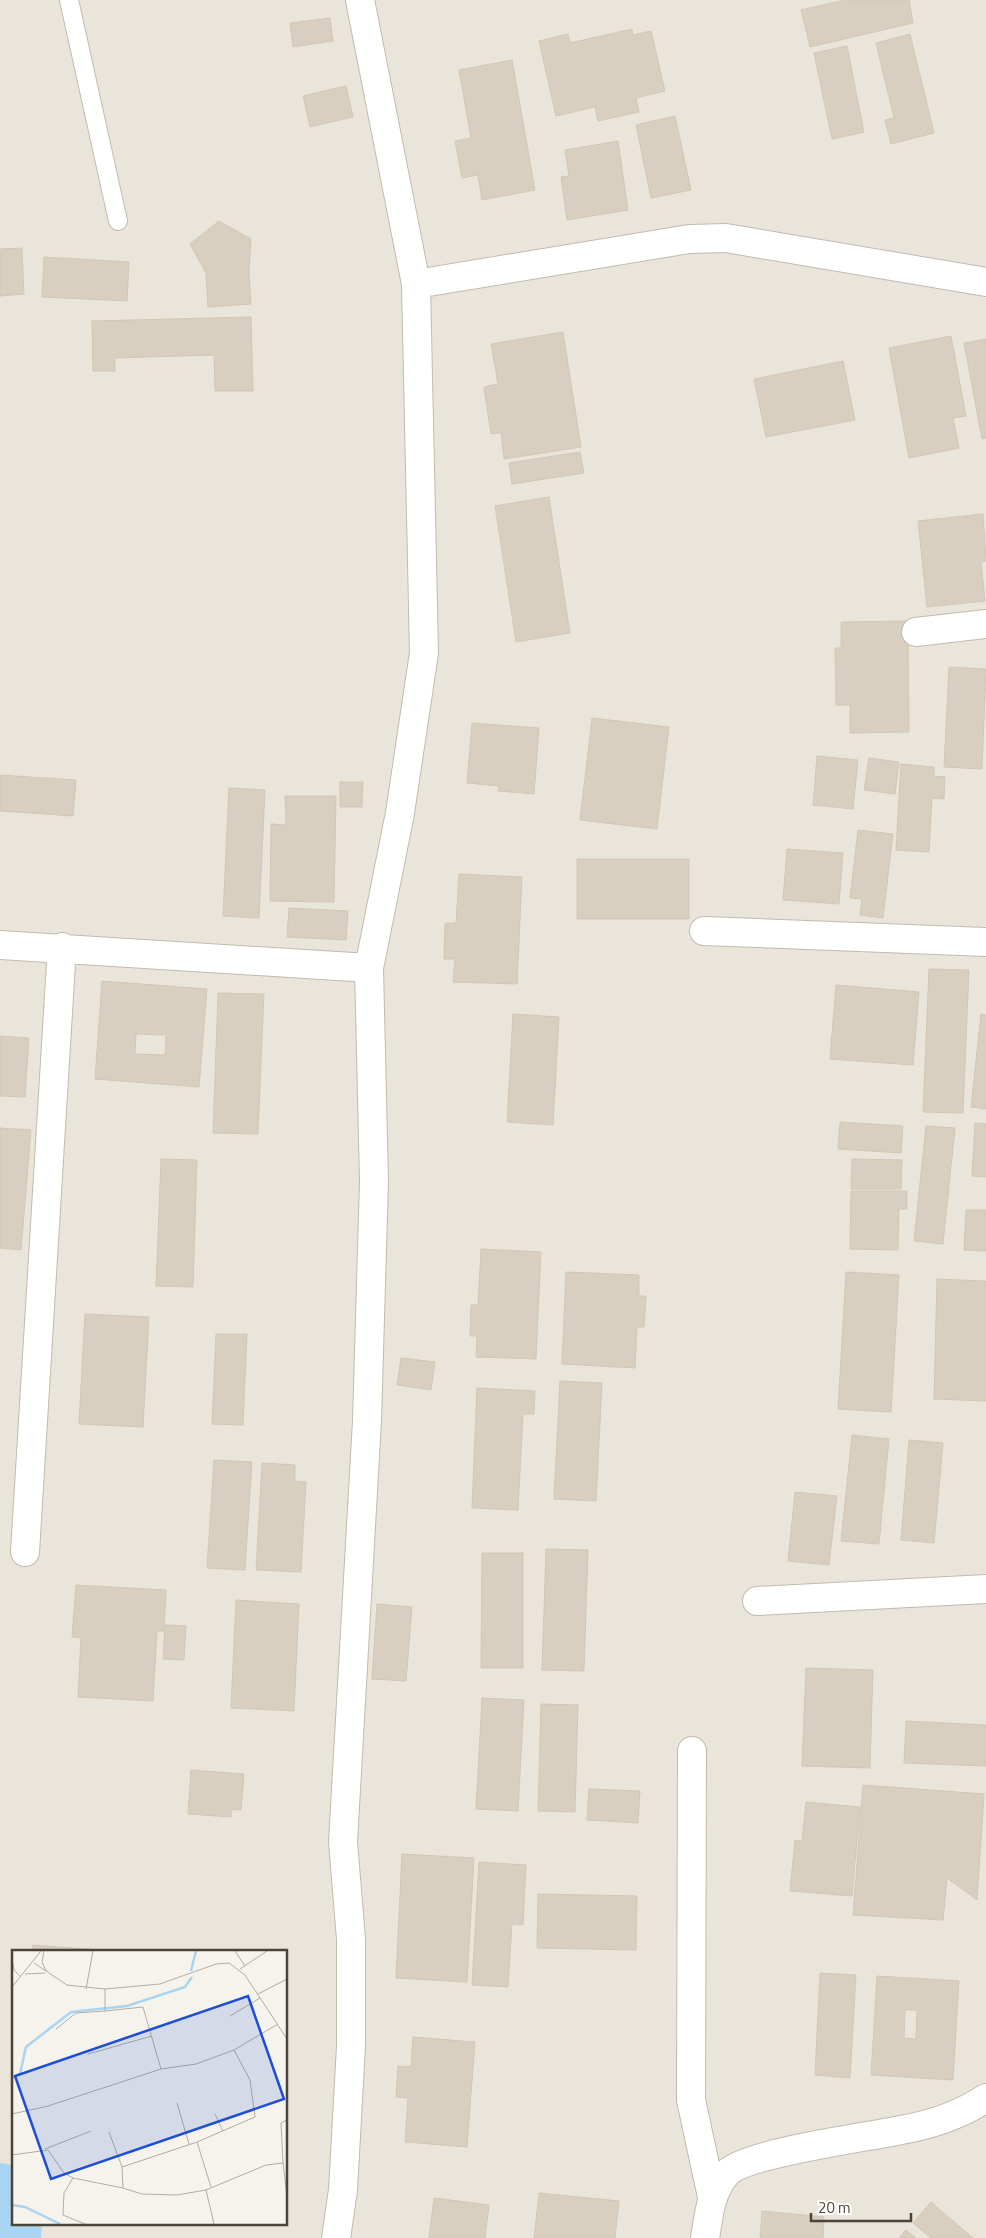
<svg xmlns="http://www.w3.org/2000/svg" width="986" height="2238" font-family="'Titillium Web',sans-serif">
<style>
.residential{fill:#eae5da;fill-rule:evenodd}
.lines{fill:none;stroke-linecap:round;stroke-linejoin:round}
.river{stroke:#a9d4f2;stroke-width:60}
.building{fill:#d8cfc1;stroke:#d3c7b4;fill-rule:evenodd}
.lane-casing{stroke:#c2bbae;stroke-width:20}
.street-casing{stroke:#c2bbae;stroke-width:30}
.lane{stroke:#fff;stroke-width:18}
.street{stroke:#fff;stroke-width:28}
.inset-river{fill:none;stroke:#a9d4f2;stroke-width:2.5}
.inset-road{fill:none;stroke:#b2ada4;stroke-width:1}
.view{fill:#1d4ed8;fill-opacity:0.15;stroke:#1d4ed8;stroke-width:2.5}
.inset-edge{fill:none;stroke:#4b4439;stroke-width:2.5}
</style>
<rect width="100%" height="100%" fill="#f6f3ec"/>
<path class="residential" d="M0,0H986V2238H0ZM14,1952H286V2224H14Z"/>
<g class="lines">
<path class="river" d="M0,2193L12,2223L11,2238"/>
</g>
<path class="building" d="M845,0H909L913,23L810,47L801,10Z
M330,18L333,41L293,47L290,23Z
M632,29L633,35L651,31L665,91L636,98L639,112L598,121L595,107L556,116L539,41L568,34L570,43Z
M910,34L934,133L891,144L885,120L894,118L876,43Z
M847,46L864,132L832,139L814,53Z
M512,60L535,190L482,200L478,175L462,178L455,141L471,138L459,70Z
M346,86L353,117L310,127L303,96Z
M675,116L691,190L651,198L636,125Z
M618,141L628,210L567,220L561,177L569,176L565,150Z
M219,221L251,239L249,272L251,304L208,307L206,273L190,244Z
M22,248L24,294L0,296V249Z
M44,257L129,262L127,301L42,297Z
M251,317L253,391H215L214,355L115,358V371H93L92,321Z
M563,332L581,447L504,459L501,433L491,434L484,387L498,384L491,344Z
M951,336L966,416L953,418L959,448L909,458L889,348Z
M986,339V438L982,439L964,343Z
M843,361L855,420L766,437L754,379Z
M580,452L584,473L512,484L509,463Z
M549,497L570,633L516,642L495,506Z
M983,514L986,561L981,562L985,601L927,607L918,521Z
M908,621L909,732L850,733V705H836L835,648H841V622Z
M949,667L986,669L982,769L944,767Z
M592,718L669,727L657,829L580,820Z
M472,723L539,728L534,794L498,791L499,786L467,783Z
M817,756L858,760L853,809L813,805Z
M869,758L899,762L895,794L864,790Z
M901,764L934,767V776L945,777L944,799L932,798L929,852L896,850Z
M0,775L76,780L73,816L0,811Z
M340,782H363L362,807H340Z
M229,788L265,790L259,918L223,916Z
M285,796H336L334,902L270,901L271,824L286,825Z
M858,830L893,834L883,918L860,915L862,899L850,898Z
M787,849L843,853L839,904L783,900Z
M577,859H689V919H577Z
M459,874L522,877L517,984L453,982L455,959H444L445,923H456Z
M289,908L348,911L346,940L287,937Z
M929,969L969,970L963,1113L923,1112Z
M102,981L207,989L199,1087L95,1079ZM136,1034L166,1035L165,1055L135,1054Z
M836,985L919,992L913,1065L830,1059Z
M218,993L264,994L258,1134L213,1133Z
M513,1014L559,1017L553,1125L507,1122Z
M981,1014L986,1015V1109L971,1107Z
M0,1036L29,1038L25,1097L0,1096Z
M840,1122L903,1126L901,1153L838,1149Z
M975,1123L986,1124V1177L972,1176Z
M926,1126L955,1128L943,1244L914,1241Z
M0,1128L31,1130L21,1250L0,1248Z
M161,1159L197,1160L193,1287L156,1286Z
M852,1159L902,1160L901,1189H851Z
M851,1191H907V1209H899L898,1250L850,1249Z
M966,1210H986V1251L964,1250Z
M481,1249L541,1252L536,1359L476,1357L477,1336H470L471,1305H478Z
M566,1272L639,1275V1296H646L644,1327H637L635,1368L562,1364Z
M846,1272L899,1275L891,1412L838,1409Z
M937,1279L986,1281V1401L934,1399Z
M85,1314L149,1317L143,1427L79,1424Z
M216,1334H247L243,1425L212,1424Z
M401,1358L435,1362L431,1390L397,1385Z
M560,1381L602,1383L596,1501L554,1499Z
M477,1388L535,1391L534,1414H523L518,1510L472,1508Z
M852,1435L889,1439L879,1544L841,1541Z
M909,1440L943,1443L934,1543L901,1540Z
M214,1460L252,1462L245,1570L207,1568Z
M262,1463L295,1465V1481L306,1482L301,1572L256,1570Z
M795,1492L837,1496L829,1565L788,1561Z
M546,1549L588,1550L584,1671L542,1670Z
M482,1553H523V1668H481Z
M76,1585L166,1590L164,1631H157L153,1701L78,1697L81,1638L72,1637Z
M236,1600L299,1604L294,1711L231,1708Z
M377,1604L412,1607L406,1681L372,1679Z
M165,1625L186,1626L184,1660L163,1659Z
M806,1668L873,1670L870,1768L802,1766Z
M482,1698L524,1700L518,1811L476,1809Z
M541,1704L578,1705L575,1812L538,1811Z
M906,1721L986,1725V1766L904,1763Z
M191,1770L244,1774L241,1810L231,1809V1817L188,1814Z
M863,1785L984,1794L977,1900L947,1878L943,1920L853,1915Z
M589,1789L640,1791L638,1823L587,1820Z
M806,1802L860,1807L852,1896L790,1891L795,1840L802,1841Z
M402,1854L474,1858L467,1982L396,1978Z
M479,1862L526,1865L523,1925L512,1924L508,1987L472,1985Z
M538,1894L637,1896L636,1950L537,1948Z
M33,1945L100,1950V1952H32Z
M820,1973L856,1975L850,2078L815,2075Z
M877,1976L959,1981L953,2080L871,2075ZM905,2010H917L916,2039L904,2038Z
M413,2037L475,2042L467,2147L405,2142L408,2098L396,2097L398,2066L411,2067Z
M539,2193L619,2201L615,2238H534Z
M434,2198L489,2205L485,2238H429Z
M931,2202L973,2238H931L913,2223Z
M762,2211L824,2217L823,2238H760Z
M906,2230L916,2238H899Z"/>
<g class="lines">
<g class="lane-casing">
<path id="lane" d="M69,0L118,221"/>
</g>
<g class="street-casing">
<path id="street" d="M416,284L689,239L726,238L986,282
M916,632L986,624
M704,931L986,942
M0,945L369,968
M25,1552L62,947
M757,1601L986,1589
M692,1751L691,2100L712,2197
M336,2238L343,2190L351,2046V1939L343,1842L367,1421L374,1181L369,968L400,813L424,653L416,284L360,0
M705,2238C709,2215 710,2193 726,2174C743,2153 869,2137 901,2130C930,2125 962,2114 986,2098"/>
</g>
<use href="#lane" class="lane"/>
<use href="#street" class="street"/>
</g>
<g transform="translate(12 1950)">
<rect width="275" height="275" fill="#f6f3ec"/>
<path class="inset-river" d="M179,21L184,1M0,128L8,124L14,97L59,62L115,56L173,37L180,27M0,255L13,257L48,274"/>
<path class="inset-road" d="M32,1L30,12L34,21M223,1L233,16M0,10L2,20L9,27M22,13L55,35L93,39L148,34L204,14L217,13L233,25L275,89M228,19L255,1M13,24L33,23M0,37L29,1M74,39L81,1M93,39V61L131,57L149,119M246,44L275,29M218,66L248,48M44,79L64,63L93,61M222,100L238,130L243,167L185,192L110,217L111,238L130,244L165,245L194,240L254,215L271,213L275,246M76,104L140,86M165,153L177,194M0,164L36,156L149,119L184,114L222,100L266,74M203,164L211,181M97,182L110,217M185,192L199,237M33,199L79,181M0,205L36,200L52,223L61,228M271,213L269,173L275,170M194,240L202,274M73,274L51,265L52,243L61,228L111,238"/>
<path class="view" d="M236,46L272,149L39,229L3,126Z"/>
<rect width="275" height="275" class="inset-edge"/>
</g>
<path d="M811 2213v8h100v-8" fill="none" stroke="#4b4439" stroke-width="2.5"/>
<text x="818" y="2213" font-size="15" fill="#4b4439" stroke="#ffffff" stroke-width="4" paint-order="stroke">20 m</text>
</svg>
